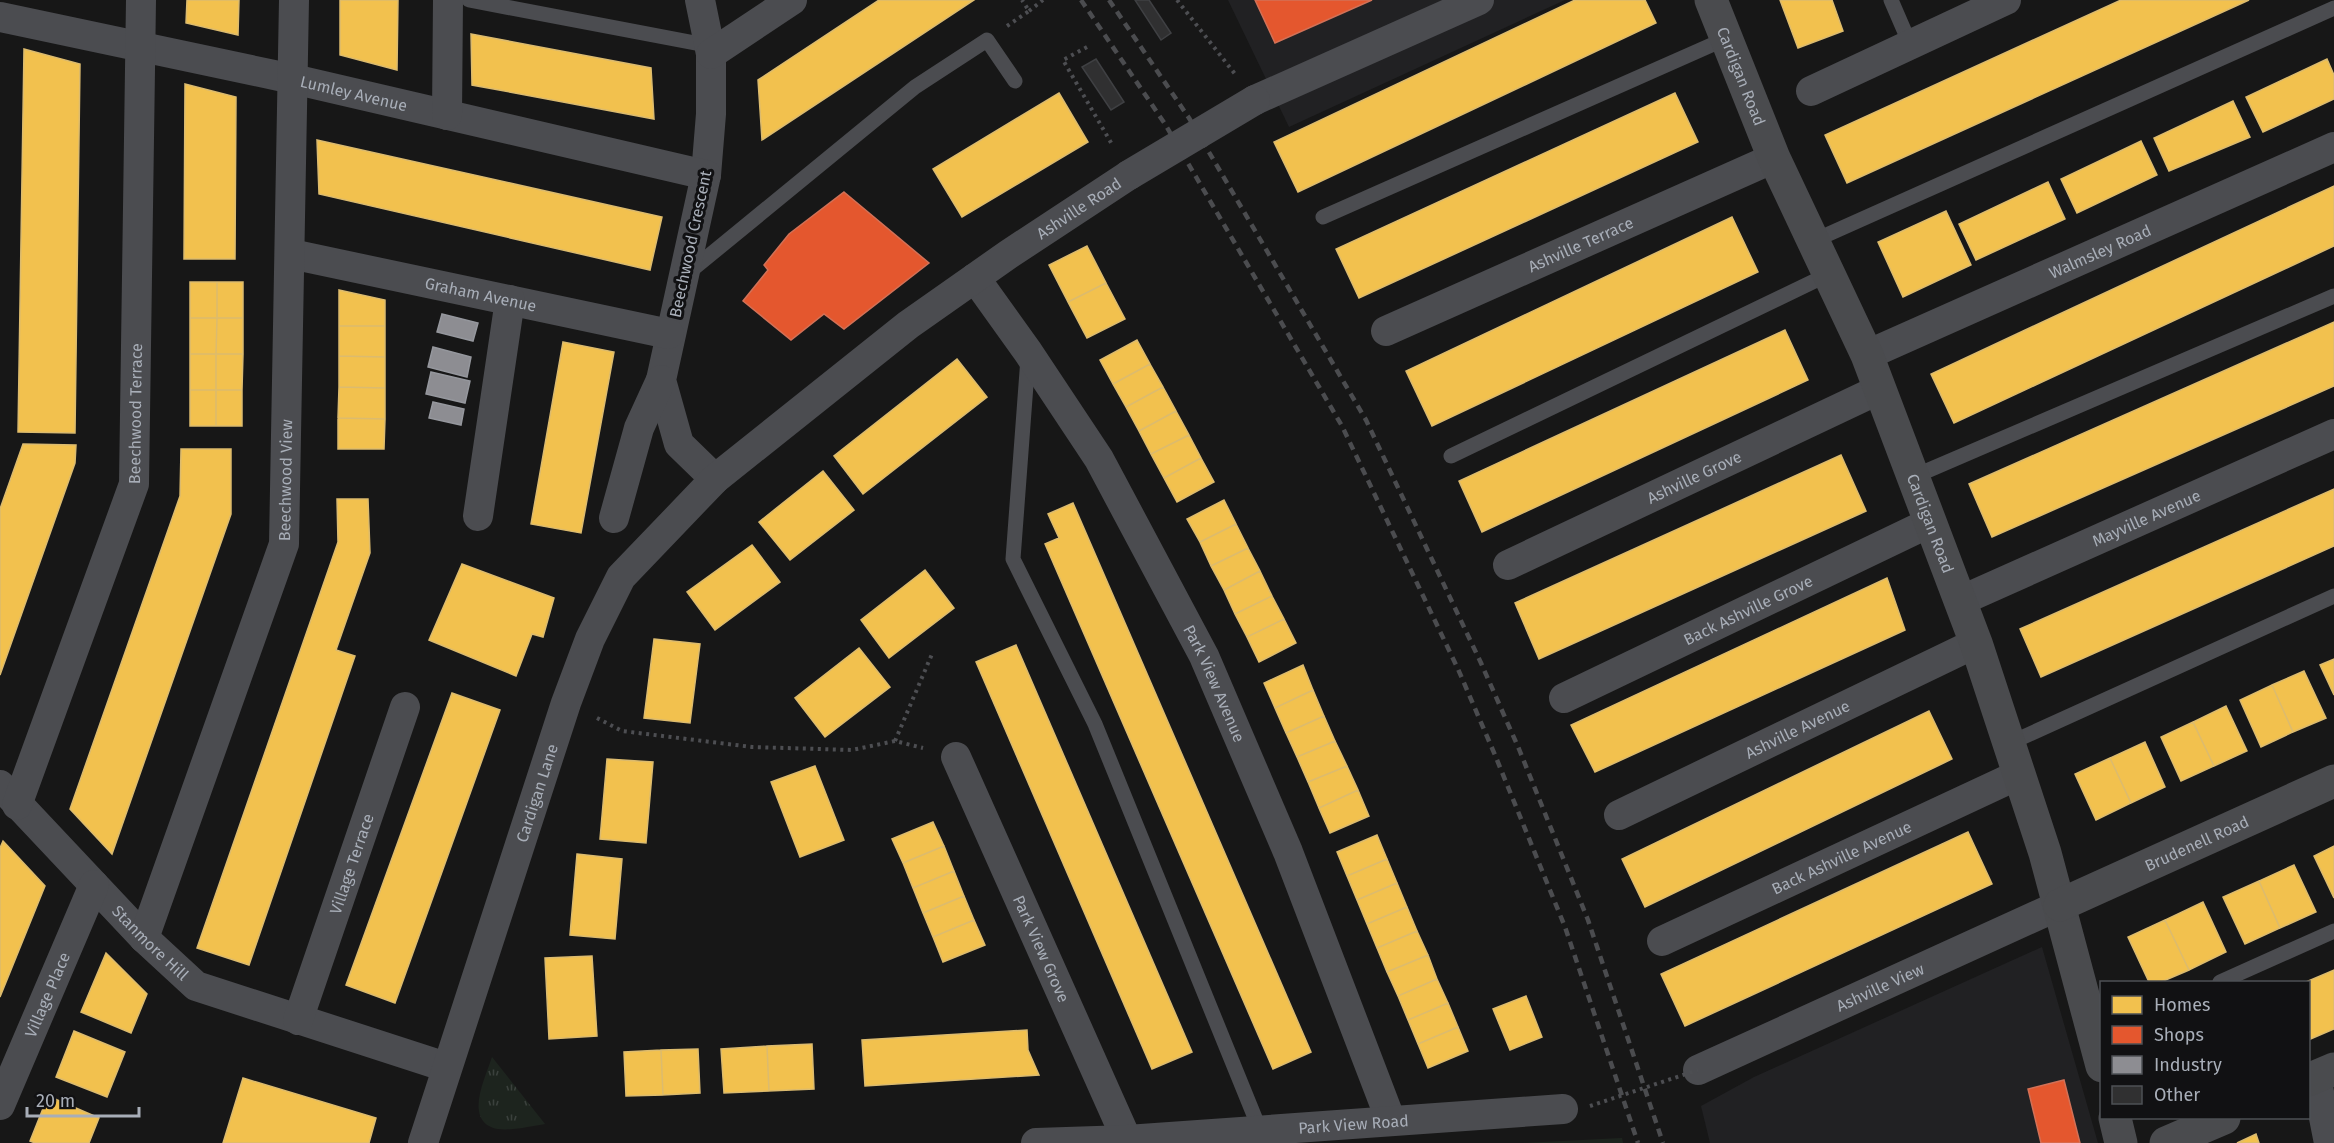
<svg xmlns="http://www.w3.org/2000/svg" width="2334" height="1143" font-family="'Fira Sans',sans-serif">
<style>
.built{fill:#212123}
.grass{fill:url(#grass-tufts)}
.homes{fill:#f2c14e;stroke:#dcbb6e;stroke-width:1.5}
.shops{fill:#e4572e;stroke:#d27157;stroke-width:1.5}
.industry{fill:#8d8d92;stroke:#95979d;stroke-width:1.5}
.building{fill:#303031;stroke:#3f4043;stroke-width:1.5}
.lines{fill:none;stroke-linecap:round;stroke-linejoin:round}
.path{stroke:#4d4e52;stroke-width:4;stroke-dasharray:3 4.5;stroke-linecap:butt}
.lane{stroke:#4b4c50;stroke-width:15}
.street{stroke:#4b4c50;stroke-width:30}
.secondary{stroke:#4a4b4e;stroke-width:33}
.rail{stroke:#4b4c4f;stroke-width:4.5;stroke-dasharray:8 6;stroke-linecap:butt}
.path-bridge{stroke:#4d4e52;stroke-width:4;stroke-dasharray:3 4.5;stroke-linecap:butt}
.street-bridge{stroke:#4b4c50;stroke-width:30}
.labels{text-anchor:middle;stroke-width:6;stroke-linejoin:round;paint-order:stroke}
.street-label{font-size:16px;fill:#a8aeb8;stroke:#111113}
</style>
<defs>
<pattern id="grass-tufts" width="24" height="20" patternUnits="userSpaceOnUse" patternTransform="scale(1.5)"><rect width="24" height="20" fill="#1d241e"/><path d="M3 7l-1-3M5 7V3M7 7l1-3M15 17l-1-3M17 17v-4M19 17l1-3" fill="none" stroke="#3b413d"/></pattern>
</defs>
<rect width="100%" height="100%" fill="#171717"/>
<path class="built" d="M1228,0H1565L1289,127Z
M2042,947L2098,1143H1710L1701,1106L1754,1077Z"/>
<path class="grass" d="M492,1057L545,1124C531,1126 512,1131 498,1129C462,1122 486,1077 492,1057Z
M1622,1138L1623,1143H1523Z"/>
<path class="homes" d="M187,0H239L238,35L186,23Z
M340,0H398L397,70L340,55Z
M879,0H974L762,140L758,80Z
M1575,0H1645L1656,23L1298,192L1274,142Z
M1780,0H1832L1843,31L1798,48Z
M2121,0H2249L1847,183L1825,135Z
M471,34L651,68L654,119L472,85Z
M24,49L80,64L75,433L18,432Z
M2327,59L2334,75V99L2263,132L2246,97Z
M185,84L236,97L235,259H184Z
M1059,93L1088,142L962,217L933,169Z
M1675,93L1698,142L1359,298L1336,249Z
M2233,101L2250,137L2169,171L2154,138Z
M317,140L662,217L650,270L319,194Z
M2141,141L2157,175L2077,213L2061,179Z
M2048,182L2065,219L1976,260L1959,224Z
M2334,186V246L1954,423L1931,374Z
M1946,211L1971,265L1903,297L1878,242Z
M1732,217L1758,272L1432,426L1406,371Z
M1087,246L1106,283L1068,302L1049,265Z
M190,282H217V318H190Z
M217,282H243V318H217Z
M1106,283L1125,319L1087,338L1068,302Z
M339,290L385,300V326H339Z
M190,318H217L216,354H190Z
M217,318H243V354H216Z
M2334,322V386L1992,537L1969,484Z
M339,326H385V357L339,356Z
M1785,330L1808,380L1482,532L1459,481Z
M1137,340L1150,364L1113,384L1100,360Z
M563,342L614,352L581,533L531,524Z
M190,354H216V390H190Z
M216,354H243L242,390H216Z
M339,356L385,357V388L339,387Z
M957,359L987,397L863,494L834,456Z
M1150,364L1163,387L1126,407L1113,384Z
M339,387L385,388V419L338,418Z
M1163,387L1176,411L1139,431L1126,407Z
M190,390H216V426H190Z
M216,390H242V426H216Z
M1176,411L1189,435L1151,454L1139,431Z
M338,418L385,419L384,449H338Z
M1189,435L1201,458L1164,478L1151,454Z
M23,444L76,445L75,463L0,675V509Z
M181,449H231V514L112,854L70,809L180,496Z
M1841,455L1866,511L1539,659L1515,603Z
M1201,458L1214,482L1177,502L1164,478Z
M823,471L854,510L790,560L759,522Z
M2334,489V546L2041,677L2020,629Z
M337,499H368L370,553L336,650L355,656L249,965L197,948L338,542Z
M1224,500L1236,524L1200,542L1187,519Z
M1073,503L1311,1052L1273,1069L1045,544L1059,538L1048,514Z
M1236,524L1248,548L1211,566L1200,542Z
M752,545L780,582L715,630L687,592Z
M1248,548L1260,571L1224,590L1211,566Z
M462,564L554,598L543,637L532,634L516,676L429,640Z
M925,570L954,608L889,658L861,620Z
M1260,571L1272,596L1235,614L1224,590Z
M1887,578L1905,630L1595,772L1571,725Z
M1272,596L1284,619L1247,637L1235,614Z
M1284,619L1296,643L1259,662L1247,637Z
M654,639L700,644L690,723L644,718Z
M1016,645L1192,1052L1152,1069L976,662Z
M859,648L890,687L825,737L795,698Z
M2334,659V695L2320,665Z
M1303,665L1313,690L1275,708L1264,683Z
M2304,671L2326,718L2293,732L2272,685Z
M2272,685L2293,732L2261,747L2240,700Z
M1313,690L1324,716L1286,733L1275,708Z
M452,693L500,710L395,1003L346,985Z
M2226,706L2247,751L2214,766L2193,722Z
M1929,711L1952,759L1645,907L1622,859Z
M1324,716L1335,741L1297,757L1286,733Z
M2193,722L2214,766L2181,781L2161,737Z
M1335,741L1347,766L1308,782L1297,757Z
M2145,742L2165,787L2131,803L2110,758Z
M2110,758L2131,803L2096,820L2075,774Z
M607,759L653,762L646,843L600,839Z
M815,766L844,840L800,857L771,782Z
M1347,766L1358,790L1319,808L1308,782Z
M1358,790L1369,816L1330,833L1319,808Z
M933,822L944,846L903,863L892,839Z
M1968,832L1992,884L1685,1026L1661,974Z
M1377,835L1387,859L1347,876L1337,852Z
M3,841L45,886L0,997V848Z
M944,846L954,871L913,888L903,863Z
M2334,846V898L2314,856Z
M577,854L622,859L615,939L570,935Z
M1387,859L1397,883L1357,900L1347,876Z
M2294,865L2316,912L2280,928L2259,881Z
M954,871L964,896L923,913L913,888Z
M2259,881L2280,928L2245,944L2223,897Z
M1397,883L1407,907L1367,924L1357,900Z
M964,896L974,920L933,937L923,913Z
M2203,902L2226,952L2189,970L2165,920Z
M1407,907L1417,931L1377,948L1367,924Z
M974,920L985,945L943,962L933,937Z
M2165,920L2189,970L2161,982H2149L2128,937Z
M1417,931L1428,955L1387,972L1377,948Z
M106,953L147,994L131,1033L81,1012Z
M1428,955L1437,979L1398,996L1387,972Z
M592,956L597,1036L549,1039L545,958Z
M2334,970V1029L2308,1040V982H2306Z
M1437,979L1448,1003L1408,1020L1398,996Z
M1526,996L1542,1037L1510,1050L1493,1009Z
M1448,1003L1458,1027L1418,1044L1408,1020Z
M1458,1027L1468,1051L1428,1068L1418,1044Z
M1027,1030L1028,1050L1039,1075L865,1086L862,1040Z
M74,1031L125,1052L107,1097L56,1077Z
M812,1044L814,1089L769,1091L767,1046Z
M767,1046L769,1091L724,1093L721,1049Z
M698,1049L700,1093L663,1095L661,1050Z
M661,1050L663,1095L626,1096L624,1052Z
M243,1078L376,1118L369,1143H223Z
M48,1096L99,1118L89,1143H35L30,1141Z
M2256,1134L2259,1143H2237Z"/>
<path class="shops" d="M1255,0H1372L1275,43Z
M844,192L929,263L844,329L824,314L791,340L743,301L768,270L764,265L789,234Z
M2064,1080L2080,1143H2041L2028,1089Z"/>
<path class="industry" d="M442,314L478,323L473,341L437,332Z
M433,347L471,357L467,377L428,367Z
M431,372L470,381L465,403L426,394Z
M433,402L464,409L461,425L429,418Z"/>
<path class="building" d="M1135,0H1149L1171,33L1161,40Z
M1096,59L1124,102L1111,110L1082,67Z"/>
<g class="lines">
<path class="path" d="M1177,0L1235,74
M1029,11L1043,0
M1007,26L1029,11L1022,0
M1087,47L1063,60L1113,146
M597,718L622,731L752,747L852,750L895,741L923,748
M895,741L932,654"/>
<path class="lane" d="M469,0L711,46
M1891,0L1910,44
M1323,217L1725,39
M1813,241L2334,8
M688,273L915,87L987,40L1015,81
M1028,358L1013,559L1095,724L1260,1130
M1451,456L1829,274
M1915,476L2334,296
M2010,743L2334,596
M2220,982L2334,931"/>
<g class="street">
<path d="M700,0L711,54V114L706,175L661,380L679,444L715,479"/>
<path id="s1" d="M0,17L293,79L706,175"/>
<path d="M711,54L792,0"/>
<path d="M1811,91L2006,0"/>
<path d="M1255,100L1479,0"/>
<path d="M447,115L448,0"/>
<path id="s2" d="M291,254L669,334"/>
<path id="s3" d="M975,278L1028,352L1099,459L1204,656L1288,852L1391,1121"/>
<path id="s4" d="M1386,331L1774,158"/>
<path id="s5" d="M1867,355L2334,147"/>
<path d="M478,516L510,300"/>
<path d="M614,518L639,428L661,380"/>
<path id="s6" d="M1508,565L1880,389"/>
<path id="s7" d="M1960,601L2334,434"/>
<path id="s8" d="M1564,698L1931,522"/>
<path id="s9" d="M956,757L1127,1140"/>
<path id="s10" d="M0,785L144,938L196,986L446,1067"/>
<path id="s11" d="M17,805L134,484L141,0"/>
<path id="s12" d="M1619,815L1976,643"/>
<path id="s13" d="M144,938L284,544L294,0"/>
<path id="s14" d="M1662,941L2020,774"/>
<path id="s15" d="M298,1020L405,707"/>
<path id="s16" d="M1698,1070L2060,905"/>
<path d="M2316,1077L2329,1143"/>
<path id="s17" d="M0,1105L94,885"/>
<path id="s18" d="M423,1143L566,703L590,639L621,577L715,479L908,325L1009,254L1129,175"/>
<path id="s19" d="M1036,1143L1127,1140L1563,1109"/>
</g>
<g class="secondary">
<path id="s20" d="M1711,0L1774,158L1867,355L1976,643L2045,853L2102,1066"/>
<path id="s21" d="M2060,905L2334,781"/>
<path d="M2308,1080L2334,1069"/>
<path d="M2115,1118L2121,1143"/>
<path d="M2166,1143L2224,1118"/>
</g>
<path class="rail" d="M1081,0L1165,124L1342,426L1458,669L1495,755L1565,927L1638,1143
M1109,0L1189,118L1366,420L1481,663L1519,749L1588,920L1663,1143"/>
<path class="path-bridge" d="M1590,1106L1698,1070"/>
<path class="street-bridge" d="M1129,175L1255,100"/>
</g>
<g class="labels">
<g class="street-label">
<text dy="6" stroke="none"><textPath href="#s20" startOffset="82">Cardigan Road</textPath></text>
<text dy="6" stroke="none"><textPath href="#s1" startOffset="362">Lumley Avenue</textPath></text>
<text dy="6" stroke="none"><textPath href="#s18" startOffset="1190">Ashville Road</textPath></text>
<text transform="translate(690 244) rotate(-78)" y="6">Beechwood Crescent</text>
<text dy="6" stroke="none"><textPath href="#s4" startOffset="213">Ashville Terrace</textPath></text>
<text dy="6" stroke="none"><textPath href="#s5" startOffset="255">Walmsley Road</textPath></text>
<text dy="6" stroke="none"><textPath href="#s2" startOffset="194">Graham Avenue</textPath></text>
<text dy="6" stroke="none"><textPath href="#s11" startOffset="412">Beechwood Terrace</textPath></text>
<text dy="6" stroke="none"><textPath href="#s6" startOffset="206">Ashville Grove</textPath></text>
<text dy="6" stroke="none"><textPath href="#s13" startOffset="482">Beechwood View</textPath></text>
<text dy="6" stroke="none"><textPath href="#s7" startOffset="204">Mayville Avenue</textPath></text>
<text dy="6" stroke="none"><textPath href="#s20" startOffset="568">Cardigan Road</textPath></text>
<text dy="6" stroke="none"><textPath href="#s8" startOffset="204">Back Ashville Grove</textPath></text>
<text dy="6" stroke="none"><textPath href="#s3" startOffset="472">Park View Avenue</textPath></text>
<text dy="6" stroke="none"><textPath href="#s12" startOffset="198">Ashville Avenue</textPath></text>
<text dy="6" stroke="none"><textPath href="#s18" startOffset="368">Cardigan Lane</textPath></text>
<text dy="6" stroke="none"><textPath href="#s21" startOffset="150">Brudenell Road</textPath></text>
<text dy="6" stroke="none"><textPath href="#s14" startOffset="198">Back Ashville Avenue</textPath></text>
<text dy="6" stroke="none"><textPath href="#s15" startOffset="165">Village Terrace</textPath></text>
<text dy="6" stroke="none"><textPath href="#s10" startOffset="218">Stanmore Hill</textPath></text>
<text dy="6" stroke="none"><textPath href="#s9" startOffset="210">Park View Grove</textPath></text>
<text dy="6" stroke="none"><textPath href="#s16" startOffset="200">Ashville View</textPath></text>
<text dy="6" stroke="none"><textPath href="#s17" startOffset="120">Village Place</textPath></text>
<text dy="6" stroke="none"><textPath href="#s19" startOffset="318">Park View Road</textPath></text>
</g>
</g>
<rect x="2100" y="981" width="210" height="138" fill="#111113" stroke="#4d5055" stroke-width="1.5"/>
<rect x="2112" y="996" width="30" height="18" fill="#f2c14e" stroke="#4d5055" stroke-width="1.5"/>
<text x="2154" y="1011" font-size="18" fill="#a8aeb8">Homes</text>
<rect x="2112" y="1026" width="30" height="18" fill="#e4572e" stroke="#4d5055" stroke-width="1.5"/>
<text x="2154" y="1041" font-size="18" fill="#a8aeb8">Shops</text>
<rect x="2112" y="1056" width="30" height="18" fill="#8d8d92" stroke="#4d5055" stroke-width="1.5"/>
<text x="2154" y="1071" font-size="18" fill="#a8aeb8">Industry</text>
<rect x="2112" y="1086" width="30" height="18" fill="#303031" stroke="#4d5055" stroke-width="1.5"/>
<text x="2154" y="1101" font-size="18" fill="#a8aeb8">Other</text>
<path d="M27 1107v9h112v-9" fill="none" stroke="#a8aeb8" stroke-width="3"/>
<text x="36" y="1107" font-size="18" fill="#a8aeb8" stroke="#111113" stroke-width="4.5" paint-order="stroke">20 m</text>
</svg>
